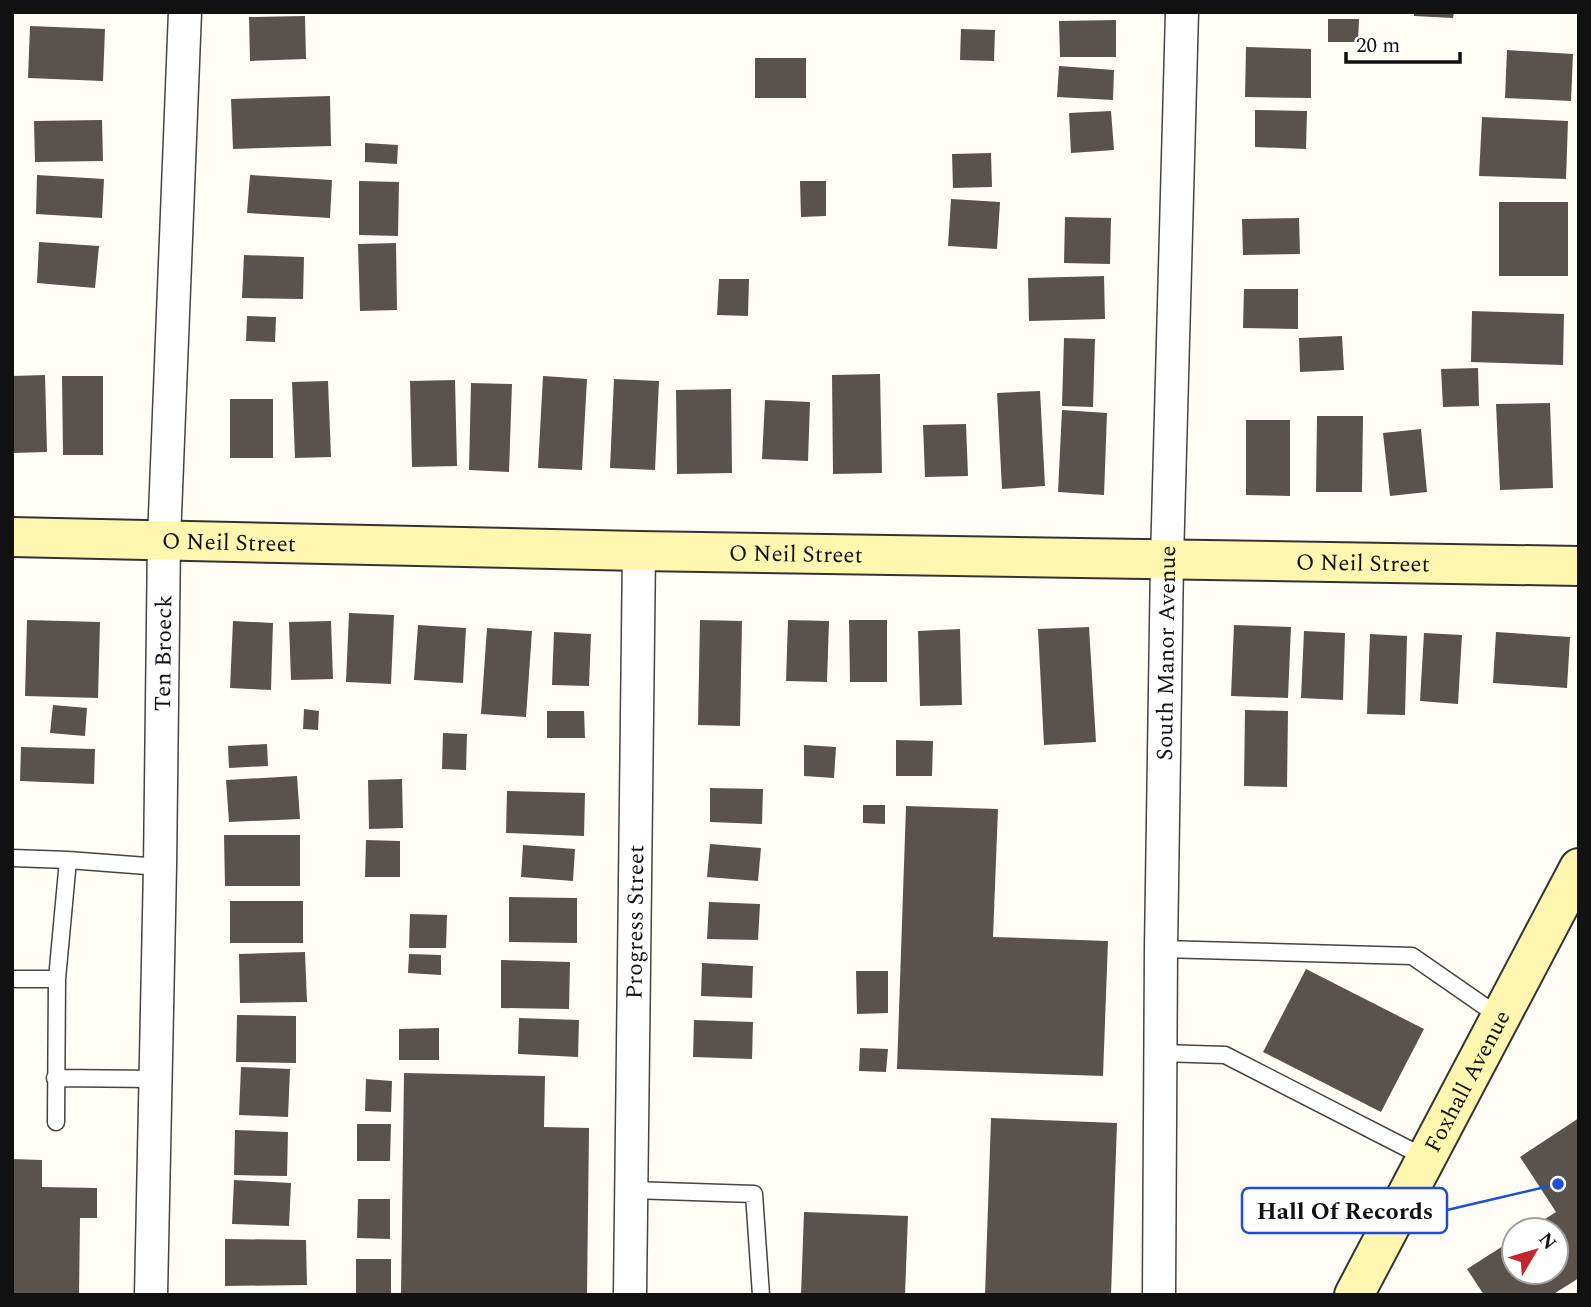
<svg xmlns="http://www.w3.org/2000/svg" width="1591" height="1307" font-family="Spectral,serif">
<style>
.building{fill:#5a524d}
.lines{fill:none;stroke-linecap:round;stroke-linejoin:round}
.lane-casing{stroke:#444;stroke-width:19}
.street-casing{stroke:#444;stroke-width:35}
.secondary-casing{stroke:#333;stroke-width:42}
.lane{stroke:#fff;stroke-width:16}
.street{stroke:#fff;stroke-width:32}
.secondary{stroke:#fff6b0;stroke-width:38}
.labels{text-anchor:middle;stroke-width:7;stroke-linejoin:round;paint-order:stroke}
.street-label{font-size:23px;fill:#111;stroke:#fff}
.leader{fill:none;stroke:#1d4ed8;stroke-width:2.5}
.callout-dot{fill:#1d4ed8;stroke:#fff;stroke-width:2.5}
.callout{fill:#fff;stroke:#1d4ed8;stroke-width:2.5}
.callout-label{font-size:24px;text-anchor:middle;font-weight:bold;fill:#111}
</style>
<rect width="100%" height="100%" fill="#fffdf5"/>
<path class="building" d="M1414,12H1454L1453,18L1414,16Z
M305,16L306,59L250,61L249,17Z
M1328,19H1359L1358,42H1328Z
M1116,20V57H1060L1059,21Z
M30,26L105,29L103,81L28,78Z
M961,29L995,30L994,61L960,60Z
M1246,47L1311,49V98L1245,97Z
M1507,50L1573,54L1571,101L1505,98Z
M755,58H806V98H755Z
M1059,66L1114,70L1113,100L1057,97Z
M330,96L331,146L233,149L231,99Z
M1255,110L1307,111L1306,149L1255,147Z
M1111,111L1114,150L1071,153L1069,113Z
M1482,117L1568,121L1566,179L1479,176Z
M102,120L103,161L35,162L34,121Z
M365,143L398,145L397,164L365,162Z
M991,153L992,187L953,188L952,154Z
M37,175L104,179L102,218L36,214Z
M250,175L332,180L330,218L247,213Z
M359,181L399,182L398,236L359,235Z
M800,181H826V216L801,217Z
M951,199L1000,202L997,249L948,246Z
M1499,202H1568V276H1499Z
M1065,217L1111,218L1110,264L1064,263Z
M1299,218L1300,254L1243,255L1242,219Z
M39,242L99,246L95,288L37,283Z
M396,243L397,310L360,311L358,244Z
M244,255L304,257L303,299L242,298Z
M1104,276L1105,319L1029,321L1028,278Z
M719,279H749L748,316L717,315Z
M1244,289H1298V329L1243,328Z
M1472,311L1564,314L1563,365L1471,362Z
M247,316L276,317L275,342L246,341Z
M1342,336L1344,370L1300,372L1299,338Z
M1064,338L1095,339L1093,407L1062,406Z
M1478,368L1479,406L1443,407L1441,369Z
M880,374L882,473L833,474L832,375Z
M45,375L47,452L12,453V376Z
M62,376H103V455H63Z
M543,376L587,379L582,470L538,468Z
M614,379L659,381L655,470L610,468Z
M455,380L457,466L412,467L410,381Z
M328,381L331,457L295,458L292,382Z
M471,383L512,384L509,472L469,470Z
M731,389L732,473L677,474L676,390Z
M1040,391L1045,486L1002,489L997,393Z
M230,399H273V458H230Z
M765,400L810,402L808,461L762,459Z
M1550,403L1553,488L1500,490L1496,404Z
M1062,410L1107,413L1104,495L1058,492Z
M1317,416H1363L1362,492H1316Z
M1246,420H1290V496L1246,495Z
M966,424L968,476L925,477L923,425Z
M1421,429L1427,492L1390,496L1383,433Z
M349,613L394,615L391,684L346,682Z
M27,620L100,622L98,698L25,696Z
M700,620L742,621L740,726L698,725Z
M788,620L829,621L827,682L786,681Z
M849,620H887V682H850Z
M233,621L273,623L271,690L230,688Z
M331,621L333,679L291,680L289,622Z
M418,625L466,628L463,683L414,680Z
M1234,625L1291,627L1288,698L1231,696Z
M1089,627L1096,742L1044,745L1038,629Z
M487,628L532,631L526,717L481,714Z
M960,629L962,705L920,706L918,631Z
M1304,631L1345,633L1343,700L1301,698Z
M554,632L591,634L589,686L552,685Z
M1496,632L1570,637L1567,688L1493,683Z
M1424,633L1462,635L1458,704L1420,701Z
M1370,634L1407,636L1405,715L1367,714Z
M53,705L87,708L85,736L50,733Z
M304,709L319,711L318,730L303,729Z
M1245,710L1288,711L1287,787L1244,786Z
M547,711H584L585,738H547Z
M443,733L467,734L466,770L442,769Z
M896,740L933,741L932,776H896Z
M267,744L268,766L229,768L228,746Z
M804,745L836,747L834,778L804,776Z
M21,747L95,749L94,784L20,781Z
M297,776L300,819L229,822L226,780Z
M402,779L403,828L369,829L368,780Z
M710,788L763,789L762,824L710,822Z
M507,791L585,793L584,836L506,833Z
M863,805H885V824L863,823Z
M906,806L998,809L993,937L1108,941L1103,1076L897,1069Z
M224,835H300V886H225Z
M366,840L400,841V877H365Z
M710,844L761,848L758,881L707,877Z
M523,845L575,849L573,881L521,877Z
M509,897L577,898V943L509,942Z
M230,901H303V943H230Z
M709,902L760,904L758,940L707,939Z
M410,914L447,915L446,948H409Z
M305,952L307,1002L240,1003L239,954Z
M409,954L441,955V975L408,973Z
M501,960L570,962L569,1009L501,1008Z
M702,963L753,966L752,998L701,996Z
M1306,969L1424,1029L1381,1112L1263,1052Z
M856,971H888V1013L857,1014Z
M237,1015L296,1016V1063L236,1062Z
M519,1018L579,1020L578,1057L518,1054Z
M694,1020L753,1022L752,1059L693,1057Z
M439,1028V1060H399V1029Z
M860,1048L888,1049L886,1072L859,1071Z
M241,1067L290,1069L288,1117L239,1115Z
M404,1073L545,1076L544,1127L589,1128L587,1295H401Z
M366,1079L392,1081L391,1112L365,1111Z
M991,1118L1117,1123L1111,1295H985Z
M1579,1118V1278L1552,1295H1484L1467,1269L1514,1239V1272H1556V1230H1528L1556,1212L1520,1157Z
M357,1124H391L390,1161H357Z
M235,1130L288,1132L287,1176L234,1175Z
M12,1159L42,1160V1187L97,1188V1218H80L79,1295H12Z
M234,1180L291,1183L289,1226L232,1224Z
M358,1199H390V1239L357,1238Z
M804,1212L908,1216L905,1295H801Z
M225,1239L306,1240L307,1285L225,1286Z
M356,1259H391V1295H356Z"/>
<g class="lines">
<g class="lane-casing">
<path id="lane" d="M12,858L68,860L160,867
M1161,949L1412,956L1500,1017
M12,979H57L56,1122
M57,979L68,860
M1160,1053L1225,1055L1426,1158
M55,1078L156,1079
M631,1190L754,1194L761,1295"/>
</g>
<g class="street-casing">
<g id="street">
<path id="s1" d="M151,1295L160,867L164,540L185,12"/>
<path id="s2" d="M630,1295L639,551"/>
<path id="s3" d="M1159,1295L1161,949L1167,560L1182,12"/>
</g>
</g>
<g class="secondary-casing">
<g id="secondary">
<path id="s4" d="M12,537L639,551L1579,566"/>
<path id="s5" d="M1354,1295L1579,868"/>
</g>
</g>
<use href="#lane" class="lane"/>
<use href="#street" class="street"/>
<use href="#secondary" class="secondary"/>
</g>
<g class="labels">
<g class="street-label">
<text dy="8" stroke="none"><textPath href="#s4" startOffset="217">O Neil Street</textPath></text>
<text dy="8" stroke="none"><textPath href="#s4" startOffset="784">O Neil Street</textPath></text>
<text dy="8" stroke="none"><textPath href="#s4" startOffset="1351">O Neil Street</textPath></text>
<text dy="8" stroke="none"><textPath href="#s1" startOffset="642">Ten Broeck</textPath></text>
<text dy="8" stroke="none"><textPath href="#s3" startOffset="642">South Manor Avenue</textPath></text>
<text dy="8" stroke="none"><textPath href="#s2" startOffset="373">Progress Street</textPath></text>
<text dy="8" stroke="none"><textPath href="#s5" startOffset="242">Foxhall Avenue</textPath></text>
</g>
</g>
<path class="leader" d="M1558 1184L1447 1210"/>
<circle class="callout-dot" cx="1558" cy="1184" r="7"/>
<rect class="callout" x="1242" y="1188" width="205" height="45" rx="7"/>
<g class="callout-label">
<text x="1345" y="1219">Hall Of Records</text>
</g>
<rect width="1591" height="1307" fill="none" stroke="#111111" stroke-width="28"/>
<g transform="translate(1535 1251) rotate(52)"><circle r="33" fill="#ffffff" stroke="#a0a0a0" stroke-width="2"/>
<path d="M0-5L12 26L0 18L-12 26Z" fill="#c4262e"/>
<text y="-10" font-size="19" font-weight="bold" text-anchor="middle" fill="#111111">N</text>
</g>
<path d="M1346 52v10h114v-10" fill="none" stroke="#111111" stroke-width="3.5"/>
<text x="1356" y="52" font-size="21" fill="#111111" stroke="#ffffff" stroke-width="5" paint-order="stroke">20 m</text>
</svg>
